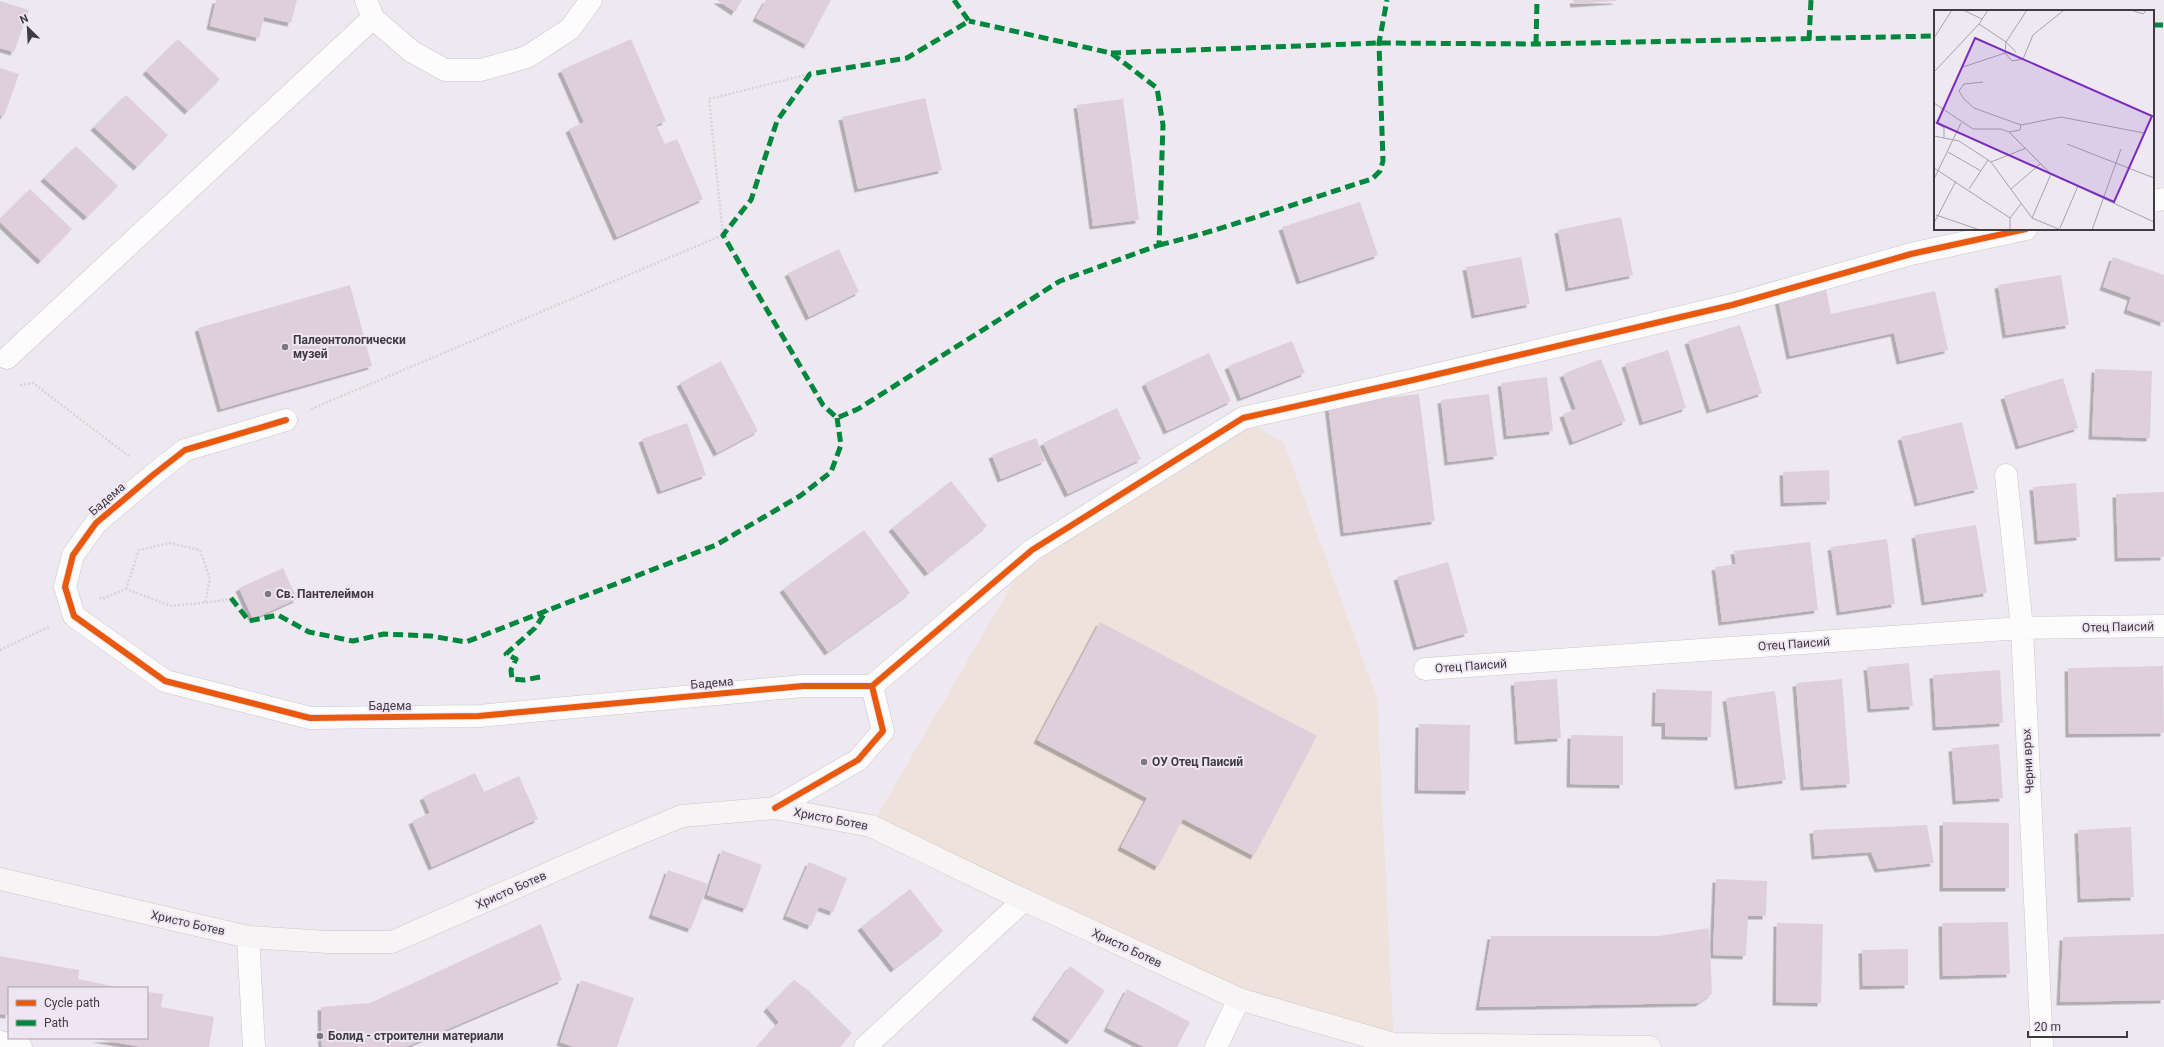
<svg xmlns="http://www.w3.org/2000/svg" width="2164" height="1047" font-family="Roboto,sans-serif">
<style>
.education{fill:#efe2dc}
.building{fill:#dfcfdb;filter:url(#shadow)}
.lines{fill:none;stroke-linecap:round;stroke-linejoin:round}
.minor-casing{stroke:#cac6cc;stroke-width:23}
.major-casing{stroke:#cbc8cc;stroke-width:23}
.path{stroke:#d5d4d6;stroke-width:2.5;stroke-dasharray:2 2;stroke-linecap:butt}
.minor{stroke:#fcfcfd;stroke-width:22}
.major{stroke:#f7f4f5;stroke-width:22}
.quiet{stroke:#00873e;stroke-width:5;stroke-dasharray:10 5;stroke-linecap:butt}
.cycleway-casing{stroke:#efe6f3;stroke-width:8}
.cycleway{stroke:#e8590c;stroke-width:6}
.poi-dot{fill:#7c787e;stroke:#efe6f3;stroke-width:1.5}
.labels{text-anchor:middle;stroke-width:4;stroke-linejoin:round;paint-order:stroke}
.poi-label{font-size:12px;font-weight:bold;fill:#3f3b40;stroke:#efe6f3;text-anchor:start}
.street-label{font-size:12px;fill:#3f3b40;stroke:#efe6f3}
.inset-road{fill:none;stroke:#a8a3aa;stroke-width:1}
.view{fill:#7b2cbf;fill-opacity:0.15;stroke:#7b2cbf;stroke-width:2}
.inset-edge{fill:none;stroke:#3f3b40;stroke-width:2}
</style>
<defs>
<filter id="shadow"><feDropShadow dx="-3.5" dy="3.5" stdDeviation="0" flood-color="#0004"/></filter>
</defs>
<rect width="100%" height="100%" fill="#eee9f0"/>
<path class="education" d="M1243,418L1284,443L1377,698L1394,1044L1239,999L871,826L1032,550Z"/>
<path class="building" d="M216,0H297L291,23L264,17L259,38L210,26Z
M717,0H742L735,12Z
M766,0H831L807,45L756,18Z
M1573,0H1616V1L1574,4Z
M0,1L29,10L14,52L0,48Z
M178,39L220,79L188,111L146,71Z
M631,39L666,121L656,125L665,144L677,139L703,199L617,237L569,129L584,122L561,70Z
M0,68L19,74L4,116L0,115Z
M126,95L168,135L137,167L94,127Z
M925,98L942,170L858,189L842,117Z
M1123,99L1139,220L1093,226L1077,105Z
M76,146L118,186L87,217L44,178Z
M30,189L72,229L41,261L0,222V219Z
M1360,202L1378,255L1300,281L1282,227Z
M1621,217L1633,275L1569,288L1558,230Z
M839,249L859,292L809,317L788,273Z
M1521,257L1530,304L1475,315L1466,267Z
M2113,257L2164,275V323L2127,310L2131,297L2103,287Z
M2061,275L2069,325L2006,335L1998,285Z
M1825,284L1831,314L1935,291L1948,350L1900,361L1894,333L1790,356L1777,294Z
M350,285L372,366L221,409L198,328Z
M1740,325L1762,393L1710,410L1688,341Z
M1292,341L1305,373L1241,398L1228,366Z
M1668,350L1686,408L1643,422L1625,364Z
M1209,353L1231,401L1167,431L1145,383Z
M1601,359L1626,421L1573,442L1563,414L1576,409L1563,374Z
M721,361L758,431L717,453L680,383Z
M2095,369L2152,371L2150,438L2092,436Z
M1547,377L1553,431L1507,436L1501,383Z
M2063,378L2078,428L2019,446L2004,396Z
M1419,394L1435,521L1344,533L1328,405Z
M1489,394L1497,456L1448,462L1441,400Z
M1117,408L1141,459L1068,494L1043,443Z
M1962,422L1978,489L1918,503L1901,437Z
M687,423L706,475L661,491L642,439Z
M1036,438L1045,461L1001,479L992,455Z
M1829,470L1830,501L1784,503L1783,472Z
M951,481L987,526L928,573L892,528Z
M2076,483L2080,537L2038,541L2033,487Z
M2164,492V557L2118,558L2116,494Z
M1976,525L1987,593L1925,602L1915,535Z
M864,530L910,593L828,652L783,589Z
M1887,539L1895,604L1840,612L1831,547Z
M1810,542L1818,610L1722,622L1715,567L1736,564L1734,551Z
M1448,562L1468,633L1417,647L1397,577Z
M283,568L297,599L253,619L239,588Z
M1100,622L1317,736L1254,856L1183,819L1158,867L1121,847L1147,798L1037,740Z
M1909,663L1913,706L1871,709L1867,667Z
M2163,666L2164,733L2069,734L2068,668Z
M2000,670L2003,723L1936,727L1933,675Z
M1557,679L1561,738L1518,741L1514,682Z
M1842,679L1850,784L1804,787L1796,683Z
M1656,689L1712,691L1711,737L1665,736V723H1655Z
M1775,691L1786,780L1738,786L1726,698Z
M1419,724L1470,725L1469,791L1418,790Z
M1571,735L1623,736V785L1570,784Z
M1999,744L2003,798L1956,801L1952,748Z
M475,773L484,792L519,776L538,819L432,867L412,821L430,813L423,797Z
M1943,822L2009,823V888H1943Z
M1927,825L1934,863L1878,869L1871,852L1815,856L1813,830Z
M2131,827L2134,897L2081,899L2078,830Z
M722,850L762,865L746,909L707,895Z
M809,862L847,878L833,912L819,907L811,926L786,916Z
M668,870L708,884L691,929L652,915Z
M1716,879L1767,881L1766,916H1748L1746,956L1713,955Z
M910,889L943,931L894,969L861,927Z
M2008,922L2010,974L1943,976L1942,923Z
M1777,923L1823,924L1821,1003L1776,1002Z
M541,924L562,980L406,1047H322L321,1007L370,1003Z
M1709,928L1712,994L1699,1003L1479,1007L1491,936H1659Z
M2164,934V1000L2060,1002L2063,937Z
M1908,949V985L1863,986L1862,950Z
M0,956L79,970L78,979L122,988H9V1015L0,1014Z
M1070,966L1105,991L1070,1041L1035,1016Z
M581,980L634,998L617,1047H574L560,1042Z
M794,980L809,991L852,1033L840,1047H757L779,1022L767,1008Z
M1127,989L1190,1022L1177,1047H1144L1107,1028Z
M147,992L163,994L161,1007L214,1017L209,1047H142L96,1039L147,1038Z"/>
<g class="lines">
<g class="minor-casing">
<path id="minor" d="M366,0L373,18L411,51L445,70H481L527,57L570,29L591,0
M2153,201L2164,199
M7,358L373,18
M286,420L185,450L153,475L96,523L73,555L65,587L74,616L165,681L310,718L479,716L803,686H872L883,731L858,760L775,808
M2006,475L2022,628L2042,1047
M1425,669L2022,628L2164,626
M872,686L1032,550L1243,418L1413,380L1732,305L1911,254L2026,229
M248,937L254,1047
M0,1042L21,1047
M865,1047L1024,900
M1216,1047L1239,999"/>
</g>
<g class="major-casing">
<path id="major" d="M0,879L248,937L328,942H392L624,840L682,816L775,808L871,826L1024,900L1239,999L1394,1044L1650,1047"/>
</g>
<path class="path" d="M20,385L33,383L130,457
M311,409L723,235L709,99L810,74
M126,589L139,550L170,543L200,550L210,579L205,603
M100,597L102,599L126,589L171,606L220,601L231,598
M0,650L49,627"/>
<use href="#minor" class="minor"/>
<use href="#major" class="major"/>
<path class="quiet" d="M954,0L969,21L907,58L810,74L777,121L751,200L723,235L823,405L837,418L858,409L1060,281L1159,245L1163,125L1157,88L1111,53L969,21
M2153,25H2164
M1809,40L1811,0
M1536,44L1537,0
M1111,53L1379,43L1536,44L1935,36
M1159,245C1231,228 1301,201 1372,179L1380,171L1383,161L1379,43L1387,0
M231,598L249,621L278,615L309,632L353,641L384,634L431,636L466,642L716,545L800,496L831,472L841,445L837,418
M540,677L524,680L512,679L511,670L516,659L506,654L535,628L547,610"/>
<g class="cycleway-casing">
<path id="cycleway" d="M286,420L185,450L153,475L96,523L73,555L65,587L74,616L165,681L310,718L479,716L803,686H872L883,731L858,760L775,808
M872,686L1032,550L1243,418L1413,380L1732,305L1911,254L2026,229"/>
</g>
<use href="#cycleway" class="cycleway"/>
</g>
<g class="poi-dot">
<circle cx="285" cy="347" r="4"/>
<circle cx="268" cy="594" r="4"/>
<circle cx="1144" cy="762" r="4"/>
<circle cx="320" cy="1036" r="4"/>
</g>
<g class="labels">
<g class="poi-label">
<text x="293" y="344">Палеонтологически<tspan x="293" dy="14">музей</tspan></text>
<text x="276" y="598">Св. Пантелеймон</text>
<text x="1152" y="766">ОУ Отец Паисий</text>
<text x="328" y="1040">Болид - строителни материали</text>
</g>
<g class="street-label">
<text transform="translate(107 499) rotate(-41)" y="4">Бадема</text>
<text transform="translate(2118 627) rotate(-1)" y="4">Отец Паисий</text>
<text transform="translate(1794 644) rotate(-4)" y="4">Отец Паисий</text>
<text transform="translate(1471 666) rotate(-4)" y="4">Отец Паисий</text>
<text transform="translate(712 683) rotate(-5)" y="4">Бадема</text>
<text x="390" y="710">Бадема</text>
<text transform="translate(2028 761) rotate(-93)" y="4">Черни връх</text>
<text transform="translate(831 819) rotate(11)" y="4">Христо Ботев</text>
<text transform="translate(511 890) rotate(-24)" y="4">Христо Ботев</text>
<text transform="translate(188 923) rotate(13)" y="4">Христо Ботев</text>
<text transform="translate(1127 948) rotate(25)" y="4">Христо Ботев</text>
</g>
</g>
<g transform="translate(1934 10)">
<rect width="220" height="220" fill="#eee9f0"/>
<path class="inset-road" d="M29,0L48,9M93,0L72,32L71,43L78,51L89,49L99,25L130,0M197,0L209,4L213,0M45,14L72,32L82,42M0,28L18,0M29,57L71,43M0,62L45,14L54,0M49,72L30,74L25,81L30,89L40,98L87,115L86,120L75,122M0,93L39,119H67L75,122L117,164L220,212M0,111L10,118V128M87,115L127,107L210,123M0,126L25,131L57,152L98,208L127,220M133,134L220,168M14,142L47,161M57,152L92,138M0,158L76,208M0,169L27,113M35,179L54,150M77,179L106,154M2,205L46,220M98,208L117,164M0,213L22,171M126,218L144,176M76,220V208L87,194M158,220L187,139"/>
<path class="view" d="M41,28L218,106L180,192L3,113Z"/>
<rect width="220" height="220" class="inset-edge"/>
</g>
<rect x="8" y="987" width="140" height="52" fill="#efe6f3" stroke="#a9a2ab"/>
<rect x="16" y="1000" width="20" height="6" fill="#e8590c" stroke="#a9a2ab"/>
<text x="44" y="1007" font-size="12" fill="#3f3b40">Cycle path</text>
<rect x="16" y="1020" width="20" height="6" fill="#00873e" stroke="#a9a2ab"/>
<text x="44" y="1027" font-size="12" fill="#3f3b40">Path</text>
<g transform="translate(28 28) rotate(336)" stroke="#efe6f3" stroke-width="3" paint-order="stroke">
<path d="M0-3L7 15L0 10L-7 15Z" fill="#3f3b40"/>
<text y="-6" font-size="11" font-weight="bold" text-anchor="middle" fill="#3f3b40">N</text>
</g>
<path d="M2028 1031v6h99v-6" fill="none" stroke="#3f3b40" stroke-width="2"/>
<text x="2034" y="1031" font-size="12" fill="#3f3b40" stroke="#efe6f3" stroke-width="3" paint-order="stroke">20 m</text>
</svg>
